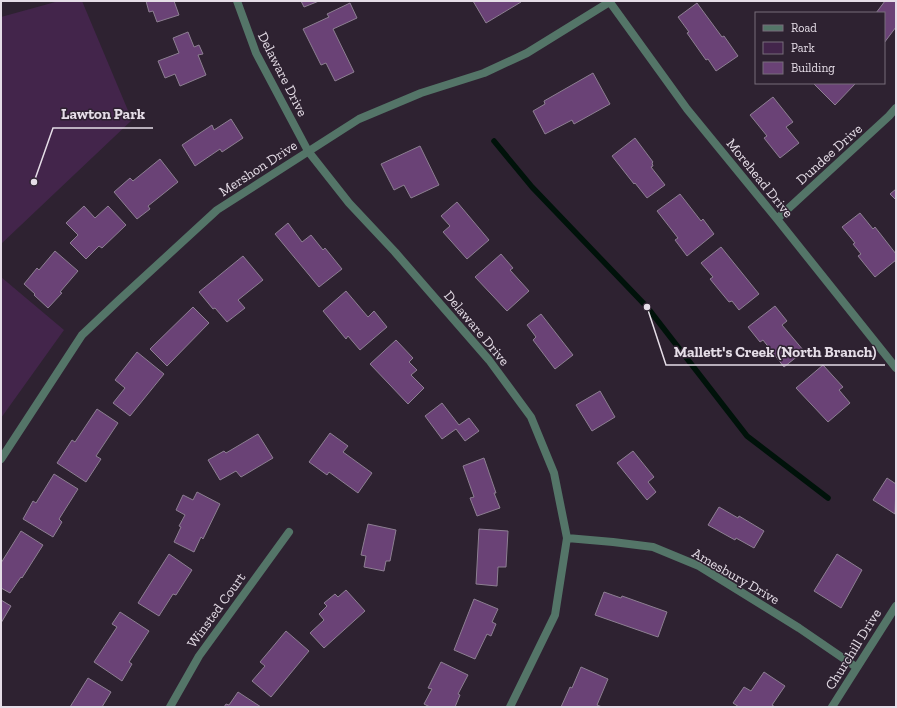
<svg xmlns="http://www.w3.org/2000/svg" width="897" height="708" font-family="'Zilla Slab',serif">
<style>
.green{fill:#43254b}
.lines{fill:none;stroke-linecap:round;stroke-linejoin:round}
.stream{stroke:#00120a;stroke-width:5.5}
.building{fill:#6a4276;stroke:#8d7f92}
.street{stroke:#547568;stroke-width:8}
.labels{text-anchor:middle;stroke-width:3;stroke-linejoin:round;paint-order:stroke}
.street-label{font-size:14px;fill:#e5dde7;stroke:#2e2231}
.leader{fill:none;stroke:#e5dde7;stroke-width:1.5}
.callout-dot{fill:#e5dde7;stroke:#2e2231;stroke-width:1.5}
.callout-label{font-size:15px;text-anchor:middle;font-weight:bold;fill:#e5dde7;stroke:#2e2231;stroke-width:3;stroke-linejoin:round;paint-order:stroke}
</style>
<rect width="100%" height="100%" fill="#2e2231"/>
<path class="green" d="M59,1H82L132,120L1,244V17Z
M1,277L64,330L1,418Z"/>
<g class="lines">
<path class="stream" d="M494,141L532,187L647,307L747,436L828,498"/>
</g>
<path class="building" d="M146,1H174L179,15L157,22L153,11L149,12Z
M301,1H319L304,7Z
M473,1H521V2L486,23Z
M885,1H896V27L884,43V13H876Z
M350,3L357,18L333,29L354,72L335,81L326,63L321,65L303,29L329,17L327,14Z
M697,3L722,37L724,36L738,56L716,71L708,59L706,60L687,33L689,32L678,17Z
M188,32L194,47L199,45L203,54L198,55L206,75L180,86L175,74L165,78L158,61L179,53L173,38Z
M593,73L610,104L574,124L572,120L545,134L533,111L545,104L544,101Z
M813,83H854L855,84L835,105Z
M773,97L793,122L786,127L799,143L780,158L764,138L767,136L750,115Z
M231,119L243,138L222,152L220,149L195,166L182,145L212,125L214,130Z
M635,138L653,162L652,163L653,166L651,167L665,185L647,198L635,183L634,184L612,156Z
M420,146L439,185L411,198L404,185L394,190L381,164Z
M160,159L178,182L148,206L150,209L137,219L114,192L130,178L133,181Z
M896,189V200L890,194Z
M680,194L701,221L703,219L714,234L687,256L675,240L678,238L657,211Z
M457,202L489,240L467,259L443,232L450,226L441,216Z
M84,206L95,218L108,206L126,225L102,248L99,246L86,259L70,243L78,235L66,223Z
M860,213L873,229L875,227L896,254V260L875,277L858,256L861,254L853,244L855,243L842,227Z
M288,223L302,242L311,235L323,250L325,248L342,269L319,287L275,234Z
M721,247L759,294L739,310L732,301L729,302L710,279L713,277L701,263Z
M55,251L78,271L60,292L62,293L48,308L34,295L35,294L24,284L37,268L39,270Z
M501,254L513,268L510,270L529,291L507,311L475,277Z
M243,256L263,280L238,300L245,308L227,322L215,308L213,309L199,292Z
M346,291L368,317L374,311L387,327L360,350L348,336L346,339L323,311Z
M775,306L787,321L782,325L804,351L784,367L763,340L760,342L748,327Z
M193,307L209,323L167,366L150,349Z
M541,314L573,355L555,369L533,340L536,337L527,325Z
M396,340L413,358L409,362L417,370L411,375L424,388L408,404L370,364Z
M137,352L164,374L130,416L113,403L125,388L115,380Z
M823,365L843,387L839,390L850,403L828,422L796,388Z
M600,391L615,417L592,431L576,405Z
M442,403L459,425L469,418L479,431L465,441L456,429L442,439L425,416Z
M97,409L118,423L96,456L101,459L86,482L57,463L72,440L75,442Z
M330,433L348,446L343,452L372,473L358,493L329,472L327,475L309,462Z
M258,434L273,458L241,477L236,471L220,480L208,460L224,451L226,453Z
M633,451L654,477L648,482L656,492L647,500L617,463Z
M484,458L496,493H494L500,508L477,516L470,498L474,497L463,466Z
M54,474L78,489L59,519L62,522L53,537L23,519L33,501L36,503Z
M887,478L896,484L895,514L873,500Z
M197,492L220,504L203,539L201,537L194,552L174,542L181,527L179,526L185,515L176,510L183,495L193,500Z
M719,507L738,518L739,516L764,531L754,548L736,538L735,540L708,525Z
M368,524L396,530L390,561H386L384,571L364,567L366,556L361,555Z
M479,529L508,531L506,567H498L497,586L476,584Z
M21,531L43,545L22,578L21,577L10,593L1,588V563Z
M169,554L192,570L176,595L173,594L159,616L138,603Z
M837,554L862,570L841,608L814,591Z
M346,590L365,611L324,648L310,633L324,620L319,614L327,606L324,603L335,594L338,597Z
M604,592L621,598L622,596L667,612L658,637L595,615Z
M474,599L498,609L492,622L496,624L491,636L487,634L475,659L454,650Z
M1,600L11,606L1,623Z
M120,612L149,631L129,662L132,664L122,681L94,662L117,627L112,624Z
M286,631L309,651L271,697L252,681L265,666L260,662Z
M441,662L468,675L458,694L460,695L455,707H430L424,704L432,689L428,688Z
M581,667L608,679L597,705L602,707H561L570,687L572,688Z
M764,672L785,686L772,705L775,707H739L733,703L744,687L751,691Z
M88,678L111,692L102,707H70Z
M238,692L261,707H224L226,704L229,705Z"/>
<g class="lines">
<path class="street" d="M237,1L256,53L308,151L349,203L395,252L489,360L531,417L554,473L567,538L555,615L510,707
M609,1L687,109L777,219L896,368
M777,219L889,116L896,108
M1,459L82,335L118,301L217,210L359,119L421,93L484,73L527,53L611,1
M567,538L613,542L653,547L699,566L799,628L856,667
M170,707L199,656L289,532
M832,707L896,606"/>
</g>
<g class="labels">
<g class="street-label">
<text transform="translate(283 74) rotate(63)" y="5">Delaware Drive</text>
<text transform="translate(829 154) rotate(-42)" y="5">Dundee Drive</text>
<text transform="translate(258 168) rotate(-33)" y="5">Mershon Drive</text>
<text transform="translate(760 178) rotate(51)" y="5">Morehead Drive</text>
<text transform="translate(477 328) rotate(50)" y="5">Delaware Drive</text>
<text transform="translate(736 576) rotate(30)" y="5">Amesbury Drive</text>
<text transform="translate(216 610) rotate(-54)" y="5">Winsted Court</text>
<text transform="translate(853 649) rotate(-58)" y="5">Churchill Drive</text>
</g>
</g>
<path class="leader" d="M34 182L53 128H153M647 307L666 365H885"/>
<g class="callout-dot">
<circle cx="34" cy="182" r="4"/>
<circle cx="647" cy="307" r="4"/>
</g>
<g class="callout-label">
<text x="103" y="119">Lawton Park</text>
<text x="775" y="357">Mallett's Creek (North Branch)</text>
</g>
<rect width="897" height="708" fill="none" stroke="#e5dde7" stroke-width="4"/>
<rect x="755" y="12" width="130" height="72" fill="#2e2231" stroke="#776d7a"/>
<rect x="763" y="25" width="20" height="6" fill="#547568" stroke="#776d7a"/>
<text x="791" y="32" font-size="12" fill="#e5dde7">Road</text>
<rect x="763" y="42" width="20" height="12" fill="#43254b" stroke="#776d7a"/>
<text x="791" y="52" font-size="12" fill="#e5dde7">Park</text>
<rect x="763" y="62" width="20" height="12" fill="#6a4276" stroke="#776d7a"/>
<text x="791" y="72" font-size="12" fill="#e5dde7">Building</text>
</svg>
